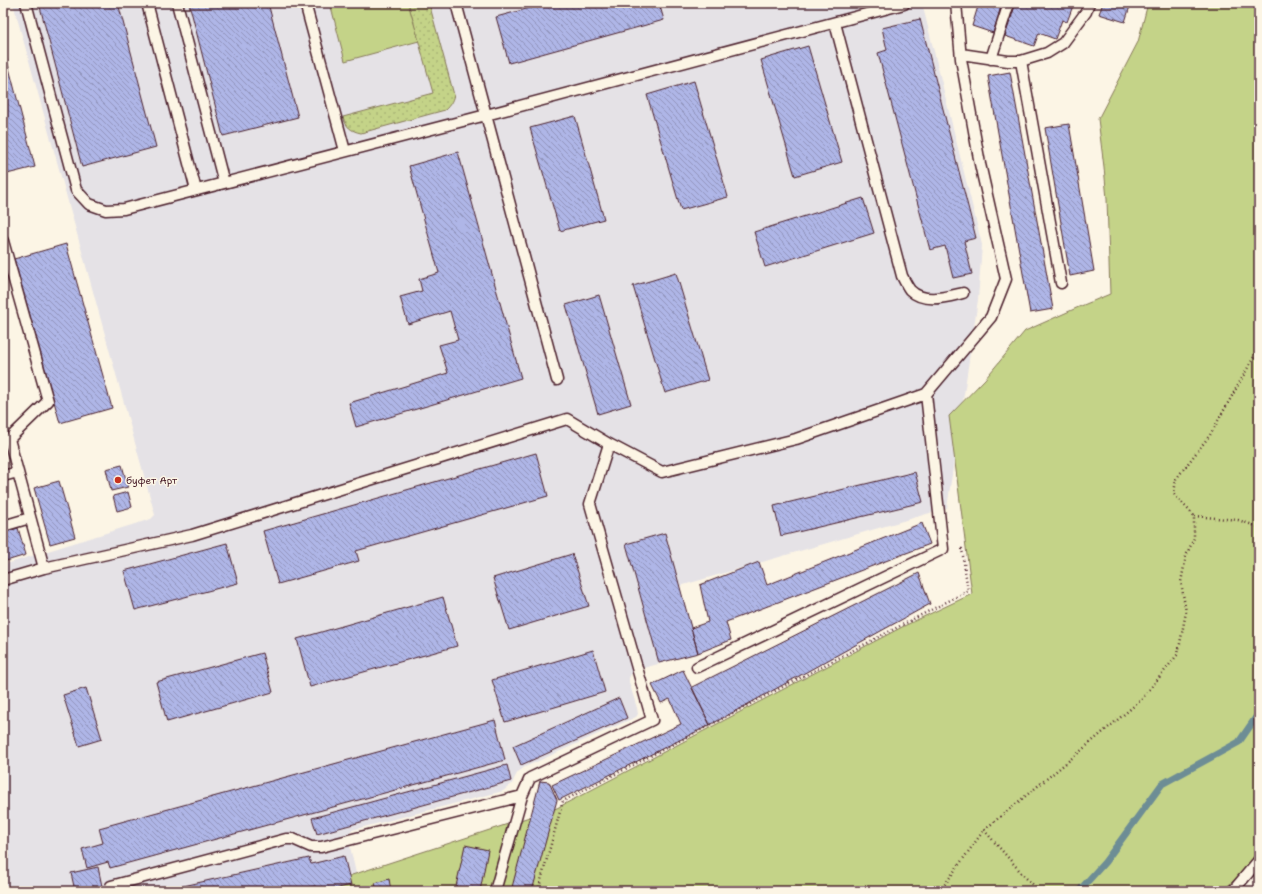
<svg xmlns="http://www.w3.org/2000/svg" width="1262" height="894" font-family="'Shantell Sans',sans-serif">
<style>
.built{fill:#e5e2e6}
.grass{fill:url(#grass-dots);stroke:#87795a}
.green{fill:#c4d388;stroke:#87795a}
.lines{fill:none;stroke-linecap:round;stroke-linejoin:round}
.stream{stroke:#6d8d95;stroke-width:7}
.building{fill:url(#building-back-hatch);stroke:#4a1f2b}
.lane-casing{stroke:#4a1f2b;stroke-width:13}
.path{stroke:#4a1f2b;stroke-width:2.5;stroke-dasharray:1 3;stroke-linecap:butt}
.lane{stroke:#fcf5e5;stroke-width:10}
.poi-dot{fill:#c8321e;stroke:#fcf5e5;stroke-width:1.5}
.labels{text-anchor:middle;stroke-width:3;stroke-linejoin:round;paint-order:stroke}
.poi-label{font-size:10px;fill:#4a1f2b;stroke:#fcf5e5;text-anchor:start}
</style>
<defs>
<pattern id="grass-dots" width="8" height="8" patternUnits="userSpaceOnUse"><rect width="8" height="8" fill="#c4d388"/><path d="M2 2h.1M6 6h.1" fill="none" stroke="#aab576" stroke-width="1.8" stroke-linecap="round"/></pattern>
<pattern id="building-back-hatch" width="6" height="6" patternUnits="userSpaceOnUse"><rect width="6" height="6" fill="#afb6e7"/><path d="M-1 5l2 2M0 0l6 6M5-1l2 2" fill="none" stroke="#9093bb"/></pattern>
</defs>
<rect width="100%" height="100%" fill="#fcf5e5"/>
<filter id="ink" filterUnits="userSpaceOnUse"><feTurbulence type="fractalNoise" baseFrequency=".025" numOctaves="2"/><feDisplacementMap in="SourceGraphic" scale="8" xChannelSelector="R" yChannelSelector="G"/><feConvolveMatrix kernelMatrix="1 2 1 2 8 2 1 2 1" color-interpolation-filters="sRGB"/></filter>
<g filter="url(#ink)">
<path class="built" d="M13,3H922L982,245L978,300L947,508L680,586L698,653L640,669L631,674L629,678V682L637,708L638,714L636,717L525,767L518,772L515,777L512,784L503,791L352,830L349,833L348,838L358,882L354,891H3V565L151,519L155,515Z"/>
<path class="grass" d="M408,3H429L454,95C452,102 450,105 445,110L361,133C351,131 346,127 343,117L433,93Z"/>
<path class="green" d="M330,3H408L419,41L345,61Z
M1148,3H1259V858L1222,891H303L557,808L904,626L972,594L949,416L985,379L1025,331L1081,306L1110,294L1107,199L1104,167L1098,119L1138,42Z"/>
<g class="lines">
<path class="stream" d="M1079,891L1105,862L1162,784L1239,742L1259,713"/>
</g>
<path class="building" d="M39,3H118L156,147L82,167Z
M189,3H268L298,117L223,136Z
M549,3H659L664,20L509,63L496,17Z
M979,3H1002L993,33L972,26Z
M1016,3H1074L1067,22L1062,20L1055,39L1039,33L1034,46L1005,36Z
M1103,3H1131L1125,22L1099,14Z
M920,19L976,238L964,241L972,274L953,278L945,246L930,250L878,53L887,50L882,28Z
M3,45L35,167L3,175Z
M808,46L842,162L795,176L761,60Z
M1010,72L1053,309L1030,313L988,76Z
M694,81L728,197L681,210L647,95Z
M575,116L604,219L560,231L530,128Z
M1069,124L1094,271L1070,276L1045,128Z
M458,152L521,378L356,427L349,403L448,373L439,345L458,340L450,311L408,324L400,297L422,291L419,279L439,273L409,166Z
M863,198L874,233L765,267L754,232Z
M66,244L112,408L60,423L14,259Z
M676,273L708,380L665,393L633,286Z
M599,295L631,404L598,414L566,305Z
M536,453L548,496L356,551L359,561L278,584L263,531Z
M122,465L128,487L111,491L106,469Z
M915,472L923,502L781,536L774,506Z
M59,481L75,537L50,544L34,488Z
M128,492L132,507L117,511L113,496Z
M922,523L930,544L726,622L731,640L698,653L691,628L708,622L700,585L759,562L767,585Z
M18,528L26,555L3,562V533Z
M665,533L698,653L659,663L626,544Z
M227,543L238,583L135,610L124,571Z
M572,554L589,606L509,630L493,578Z
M919,573L930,604L710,725L692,687Z
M443,597L457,646L310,687L297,639Z
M593,650L605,692L505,722L492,680Z
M262,653L273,692L167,722L156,682Z
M683,670L710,725L559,800L552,785L681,724L670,699L661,703L652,685Z
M86,688L102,739L79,746L63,695Z
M619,698L627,718L521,765L513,746Z
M495,720L505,760L110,868L108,862L87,868L82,849L103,843L99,828Z
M507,765L511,781L317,834L312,818Z
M540,781L549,782L557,800L532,891H511Z
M3,835L9,857L3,859Z
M465,845L488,850L480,891H455Z
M344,856L351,885L326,891H316L315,886L294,891H161L309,858L311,864Z
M98,867L103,891H75L71,873Z
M389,879L391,891H377L375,883Z"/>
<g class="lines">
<g class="lane-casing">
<path id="lane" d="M26,3L76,190L89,204L106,210L124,209L486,115L904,4
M147,3L196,190
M177,3L224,183
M305,3L345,151
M456,3L557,380
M835,23L902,276C904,280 907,286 910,290C924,304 946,297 963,293
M961,54L1008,61H1021L1047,53L1063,43L1086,12L1089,3
M991,59L1009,3
M1021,61L1061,283
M3,241L48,401L9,439L44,568
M3,476L18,472
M3,526L30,518
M3,580L44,568L192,535L567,419L609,444L662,472L796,439L926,394L991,317L1006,279L980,164L961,59L956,3
M697,667L943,549L926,394
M522,796L530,778L652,720L590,504L609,444
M111,886L286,839H293L311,847H321L522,796L495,891
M1233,891L1259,860"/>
</g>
<path class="path" d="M1194,516L1238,520L1259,527
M984,830L1025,877L1040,891
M538,891L563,801C698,732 833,660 968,591L962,549H959
M940,891L984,830L1077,754L1141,700L1178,654L1186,612L1181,582L1186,556L1194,538V516L1174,494L1176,479L1210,435L1259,348"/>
<use href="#lane" class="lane"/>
</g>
</g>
<circle class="poi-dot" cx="118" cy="480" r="4"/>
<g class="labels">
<g class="poi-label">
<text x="126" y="484">буфет Арт</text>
</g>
</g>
<rect width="1262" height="894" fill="none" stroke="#fcf5e5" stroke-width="16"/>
<rect x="8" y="8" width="1246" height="878" fill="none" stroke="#4a1f2b" stroke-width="1.5" filter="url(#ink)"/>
</svg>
